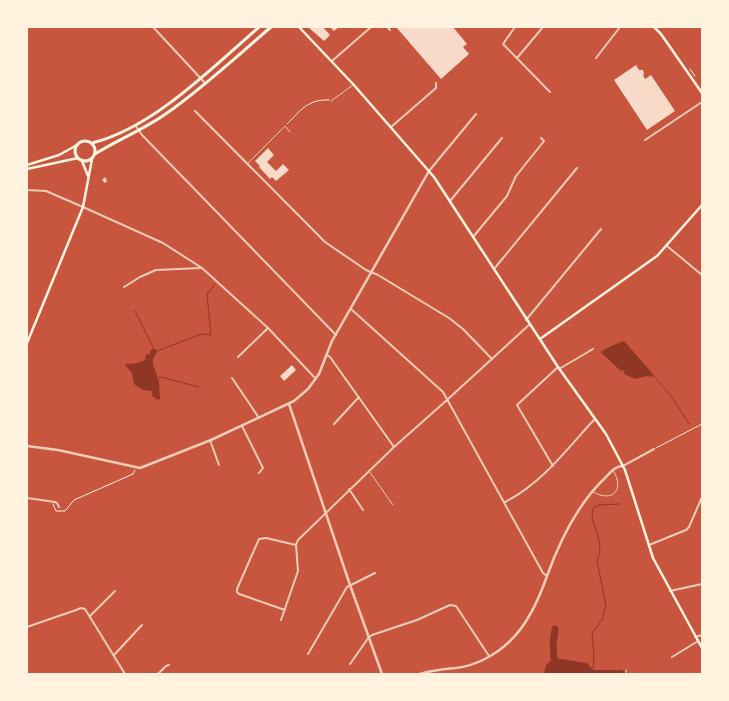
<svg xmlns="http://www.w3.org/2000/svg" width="729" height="701" font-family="'PT Sans Narrow',sans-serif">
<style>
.water{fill:#8f3625}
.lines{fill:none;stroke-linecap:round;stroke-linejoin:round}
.stream{stroke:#8f3625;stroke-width:1}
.river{stroke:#8f3625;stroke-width:7}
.building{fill:#f7dbc8}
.path{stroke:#fff3e0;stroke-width:1}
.service{stroke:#f1ccb7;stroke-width:1}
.minor{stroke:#f1ccb7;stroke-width:2}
.tertiary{stroke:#f1ccb7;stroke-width:2.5}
.secondary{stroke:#fff3e0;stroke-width:2.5}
.primary{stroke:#fff3e0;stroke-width:3}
</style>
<rect width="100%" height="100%" fill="#c8553d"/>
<path class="water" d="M624,341L653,374L652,377L647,376L635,379L624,374V370L621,371C614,365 607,357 600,352L611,346Z
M153,349H156L157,352L153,359V364L159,382L160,399L158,400L152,396V391L143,390L134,384L132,373L125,365L126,364C132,364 140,363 145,360L146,355L150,354V351Z
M554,658L587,663L593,670H622L631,674H544L546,665Z"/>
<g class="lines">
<path class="stream" d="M135,311L154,349
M157,351L202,334L211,335L207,294L215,284
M653,375L672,397L689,424
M158,378L161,377L199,387
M593,670L594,653L592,633L602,620L606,605L597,561L600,551L599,540L592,517L593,508L599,505L620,504"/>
<path class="river" d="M554,658L553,645L555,629"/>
</g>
<path class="building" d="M308,27H323L330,35L324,41Z
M330,27H339L334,31Z
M396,27H453L467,44L463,47L469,54L441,79Z
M636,65L639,70H643L644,74L643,75L645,79L651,75L675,111L647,130L614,80Z
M268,148L274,155L267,162L276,171L283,164L289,170L276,181L272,177L270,179L259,167L260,166L255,161Z
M105,177L107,181L105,183L102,180Z
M292,365L296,370L284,381L280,376Z"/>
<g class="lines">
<path class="path" d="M690,69L695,76
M287,124C301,110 308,99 329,100
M656,448L702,424
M53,504L56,511H65L74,500L133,474L135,470
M626,674V670"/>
<path class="service" d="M331,101L353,85
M248,163L285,126L290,132
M369,471L393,505
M593,492C613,503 625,490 613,470"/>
<path class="minor" d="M153,27L205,83
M387,27L390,30
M515,27L503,44L550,92
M517,58L543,27
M596,58L620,27
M332,61L371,27
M195,111L325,242L366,270L378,275L449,318L463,329L492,359
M135,125L142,135L336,335
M391,127L436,88V83
M645,140L702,102
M429,171L476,114
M27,190L46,191L83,207L163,243L202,268L268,328L316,379
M450,201L502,138
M473,237L507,196L516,176L544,141L541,138
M667,246L702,275
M494,269L577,168
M124,287L140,277L156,270L201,268
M351,309L443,392L543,573L547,576
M526,320L601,229
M327,355L330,357L394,447
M238,357L268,328
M559,369L593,349
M232,378L259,418
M334,424L359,397
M242,426L263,468L259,473
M210,440L219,465
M553,466L517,405L558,367
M623,466L654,449
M349,489L363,510
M27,498L55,502L57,503L59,507
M505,502C540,484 564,453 590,424L595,419
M649,545L686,530L689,527L702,497
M670,591L702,584
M285,610L239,594L237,592V589L259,539L266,538L296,545
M90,616L115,591
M281,620L298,571L296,545L298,540L394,447L447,400L530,324
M27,627L76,610L81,608L85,609L125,674
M695,637L702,635
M308,654L347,587L375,573
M114,655L142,625
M672,657L698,641
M350,664L369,637L372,635L417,620L450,605L456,606L489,656
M158,674L166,666L169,665"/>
<path class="tertiary" d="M289,404L350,585L382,674
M27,446L58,450L140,468L211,440L294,401L308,389L319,374L332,341L429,171
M420,674C432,670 443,669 456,668C475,666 496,655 510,641C528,624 539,599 547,576C560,540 578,503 606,477C611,472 615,466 623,466"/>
<path class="secondary" d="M299,27L353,84L434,177L558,367L606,434L625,470L653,558L702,648
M654,27L661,34L702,93
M82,161L88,176
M27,165L59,155L77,145
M27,169L78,158
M540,339L657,256L702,205
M27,343L83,207L92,159"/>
<path class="primary" d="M75 151a10 10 0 1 1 20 0a10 10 0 1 1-20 0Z
M92,143C153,128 212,68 259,27
M95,154C119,139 145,129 167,113C204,87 237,56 271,27"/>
</g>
<rect width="729" height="701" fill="none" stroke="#fff3e0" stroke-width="56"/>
</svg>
